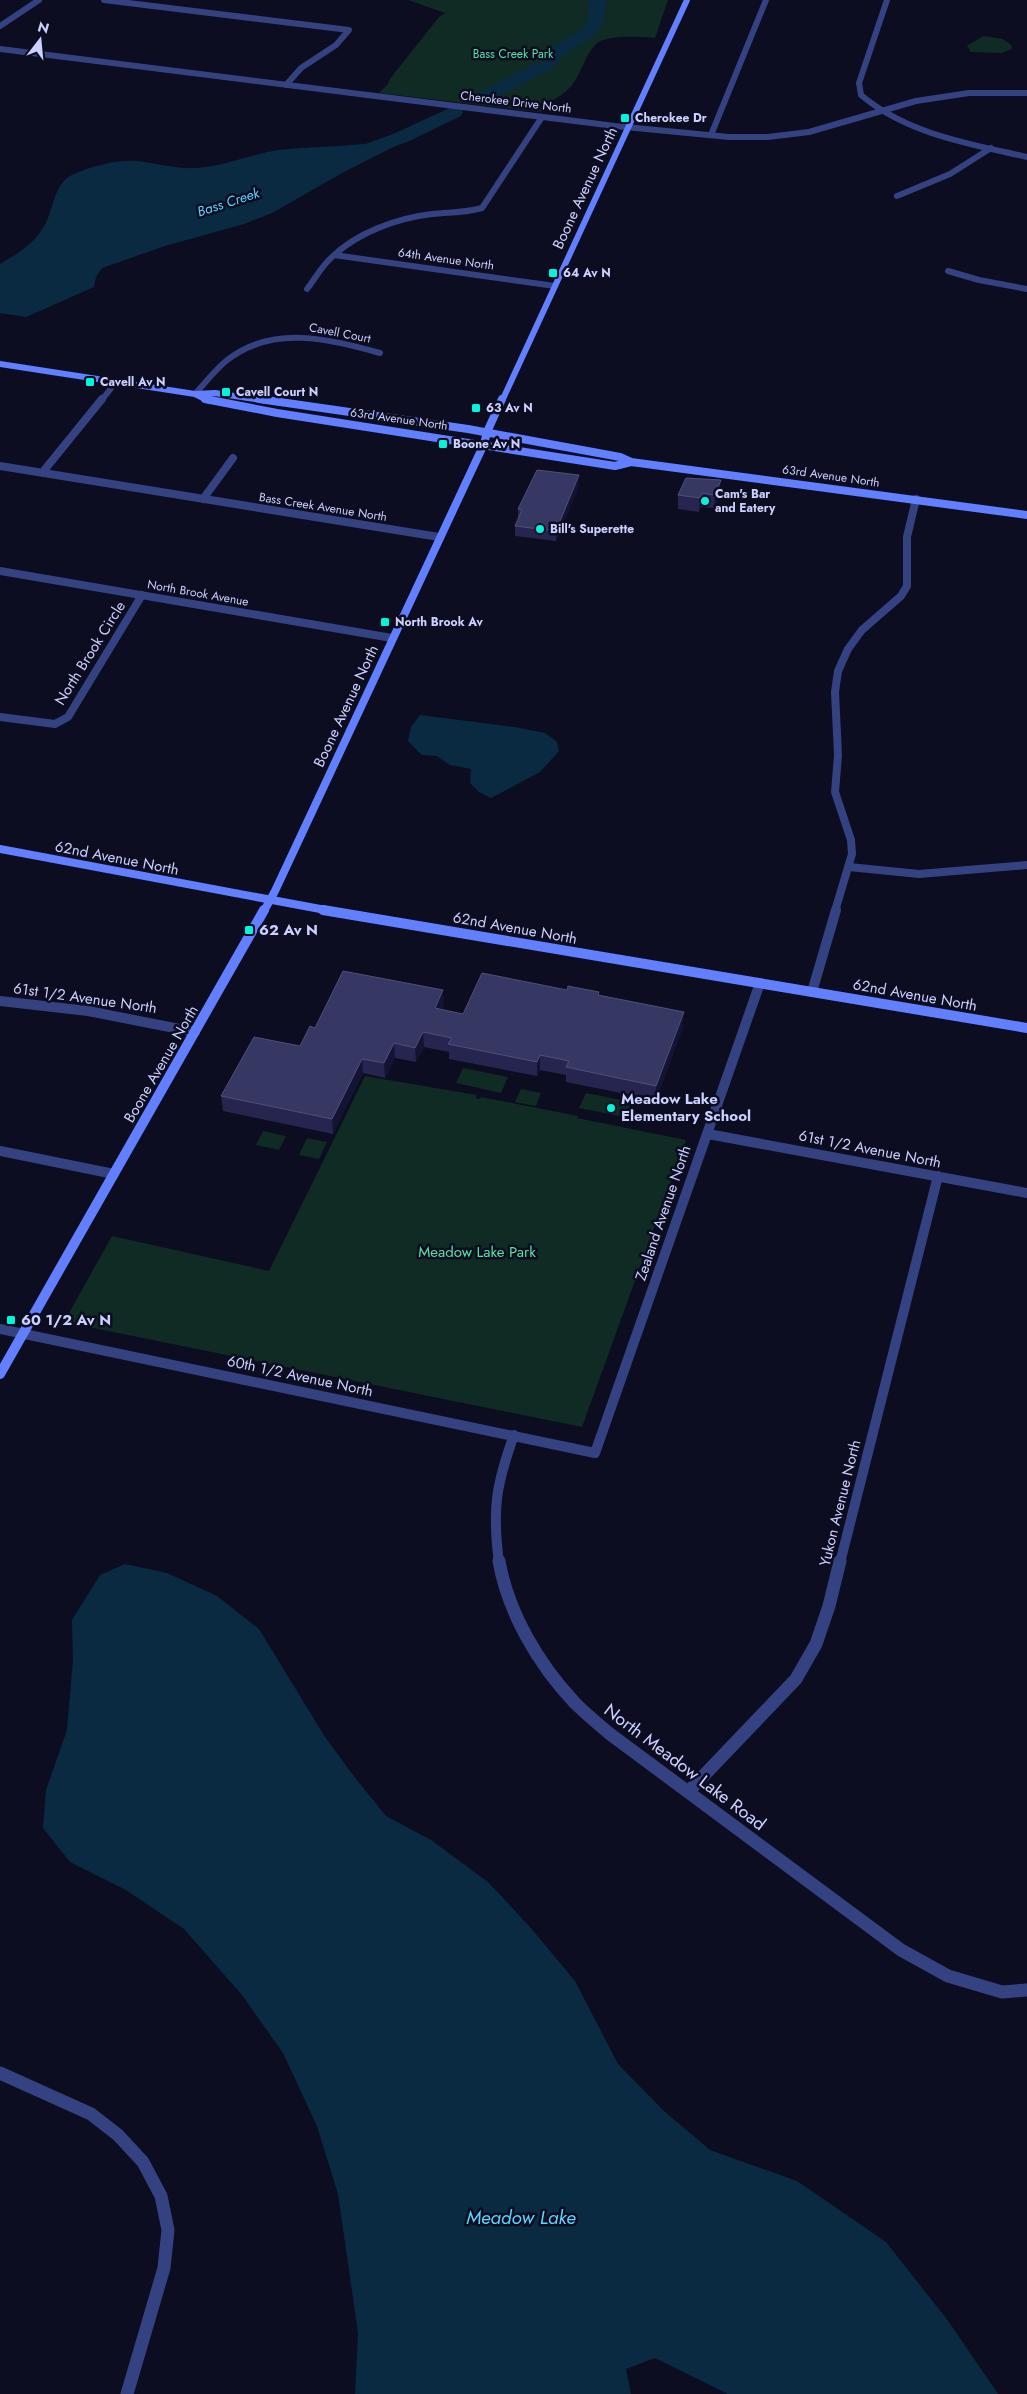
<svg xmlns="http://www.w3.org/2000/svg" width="1027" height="2394" font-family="Jost,sans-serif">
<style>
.green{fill:#0f2b24}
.water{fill:#0a2a42}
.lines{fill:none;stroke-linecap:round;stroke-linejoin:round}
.river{fill:#0a2a42;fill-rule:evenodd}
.street-far3{stroke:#354281;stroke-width:6}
.street-far2{stroke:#354281;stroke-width:8}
.street-far1{stroke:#354281;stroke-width:10}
.street{stroke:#354281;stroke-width:13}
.secondary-far2{stroke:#627fff;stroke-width:6}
.secondary-far1{stroke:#627fff;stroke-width:8}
.secondary{stroke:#627fff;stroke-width:10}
.wall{fill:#25254f}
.shaded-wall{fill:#131434}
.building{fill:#363762;stroke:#4e4f7b}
.poi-dot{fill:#00f6dc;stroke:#0c0d20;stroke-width:2}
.labels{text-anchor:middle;stroke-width:5;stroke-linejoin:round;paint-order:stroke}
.far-park-label{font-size:12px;fill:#54e2a1;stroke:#0c0d20}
.far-street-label{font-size:12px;fill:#cbd0ff;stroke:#0c0d20}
.far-poi-label{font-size:12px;font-weight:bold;fill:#cbd0ff;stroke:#0c0d20;text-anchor:start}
.far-water-label{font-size:14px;font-style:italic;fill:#59d5ff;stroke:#0c0d20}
.street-label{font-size:15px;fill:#cbd0ff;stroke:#0c0d20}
.poi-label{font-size:15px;font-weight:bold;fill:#cbd0ff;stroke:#0c0d20;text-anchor:start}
.park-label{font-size:15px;fill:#54e2a1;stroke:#0c0d20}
.near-street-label{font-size:18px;fill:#cbd0ff;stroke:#0c0d20}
.near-water-label{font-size:19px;font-style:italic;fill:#59d5ff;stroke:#0c0d20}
</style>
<rect width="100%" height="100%" fill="#0c0d20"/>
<path class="green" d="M408,0H668L655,38C641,37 605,34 595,45C585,56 581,73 572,85C562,98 548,100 540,112L379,93L388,84L389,80L439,17L445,13Z
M983,36L1003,39L1011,45L1012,49L1001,53L971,52L967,46Z
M463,1068L508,1077L501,1093L456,1083Z
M365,1076L476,1095V1098L480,1099L481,1097L578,1116L577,1118L686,1140L582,1427L64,1322L112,1236L269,1271Z
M521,1089L541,1093L536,1106L515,1102Z
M586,1093L631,1102L625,1117L579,1108Z
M263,1131L286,1136L279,1150L256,1145Z
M307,1138L327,1142L319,1159L299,1155Z"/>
<path class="water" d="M400,138L409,139L342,173L272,213L244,224L165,246L102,268L96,277L94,287L26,317L0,313V264C15,255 31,246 41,231C55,213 51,184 74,174C92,166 118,159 138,161C158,164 177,169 198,168C226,166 251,154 279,150C319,145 360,148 400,138Z
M420,715L514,727L545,733L557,742L559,751L540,772L491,798L479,792L470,783L471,769L450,765L437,756L422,755L408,741L411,727Z
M125,1564L167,1573L217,1596L259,1629L325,1737L356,1779L386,1816L431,1840L488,1882L530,1927L575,1981L618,2064L664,2111L710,2150L797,2181L886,2242L949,2322L998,2394H728L655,2358L626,2369L631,2394H355L358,2333L338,2194L317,2126L283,2053L242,1995L184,1929L126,1890L70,1862L43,1828L46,1790L67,1730L73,1660L72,1620L100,1575Z"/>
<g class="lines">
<path class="river" d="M590,0H608L604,10V24L592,38L564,54L553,68L486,103H474L471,99L474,95L541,60L552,47L586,26C590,17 587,9 590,0Z
M454,106L461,108L463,112L461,116L407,142L359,159L352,157L350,153L352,149L393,134Z"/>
<path class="street-far3" d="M104,0L349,30L336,45L301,68L286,85
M887,0L859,83L861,95C907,134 970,144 1027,157
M0,26L39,0
M0,49L615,126L729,137H768L809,132L916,101L969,93H1027
M711,135L766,0
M897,196L950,174L991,148
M334,255L555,286
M948,271L979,280L1027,289
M307,289C315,279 321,267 331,258C356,233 397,218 432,214C449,212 465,213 482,208L542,117
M195,394C205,383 215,370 226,361C272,324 329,339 380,353
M101,401L116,382"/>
<path class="street-far2" d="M0,466L439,537
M42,473L102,399
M203,499L233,458
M0,571L392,638
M0,717L55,724L68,717L142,595
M849,867L919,874L1027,865
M835,911L852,854L851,840L835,792L838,755L835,692L838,671L848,649L862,630L901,596L907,586V537L916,499"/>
<path class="street-far1" d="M812,992L836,910
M0,1001L88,1011L195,1032
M708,1134L1027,1193
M0,1151L114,1174
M0,1329L595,1453L760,983
M499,1563C492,1509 496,1485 514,1435
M840,1563L938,1176"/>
<path class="street" d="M499,1561C508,1613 539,1665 575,1703C586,1714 598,1724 610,1734L901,1950L948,1976L1002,1992L1027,1990
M688,1792L796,1679L816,1644L829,1606L840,1561
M0,2073L91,2114L118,2135L143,2162L161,2196L168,2230L164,2268L127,2394"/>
<path class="secondary-far2" d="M0,364L195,394L215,393L268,401
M195,394L209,401
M502,401L687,0"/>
<path class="secondary-far1" d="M205,399L277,413L615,466L631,462L1027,515
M259,399L468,429L620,457L631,462
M0,849L331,911
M264,911L275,891L484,444L487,432L502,399"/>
<path class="secondary" d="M323,910L1027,1028
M0,1374L264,910"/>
</g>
<path class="wall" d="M686,478L720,494L714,508L701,507L699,512L678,509V495Z
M579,485L556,541L515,536V526L518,518V509Z
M599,995L683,1027L656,1100L566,1082V1075L540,1070L537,1076L449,1059V1052L424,1047L416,1062L395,1058L385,1078L363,1073L333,1134L223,1111L221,1096L300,1046L444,1005L441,1009L463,1014Z"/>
<path class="shaded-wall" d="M579,475V485L556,541V531Z
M721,480L720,494L714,508L715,495Z
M702,493L701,507L699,512L700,498Z
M443,990L444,1005L435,1023V1008Z
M684,1012L683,1027L656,1100V1086Z
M423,1032L424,1047L416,1062L415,1048Z
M394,1043L395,1058L385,1078L384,1063Z
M540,1055V1070L537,1076V1062Z
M362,1059L363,1073L333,1134L332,1119Z"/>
<path class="building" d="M537,470L579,475L556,531L515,526L522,510L518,509Z
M686,478L721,480L715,495L702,493L700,498L678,495Z
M343,971L443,990L435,1008L463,1014L482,973L567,990L568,986L599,992L598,995L684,1012L656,1086L566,1067L569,1061L540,1055L537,1062L448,1044L452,1038L423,1032L415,1048L394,1043L384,1063L362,1059L332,1119L221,1096L254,1037L300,1046L310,1026L315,1028Z"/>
<g class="poi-dot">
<rect x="620" y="113" width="10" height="10" rx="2.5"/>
<rect x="548" y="268" width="10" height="10" rx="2.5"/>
<rect x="85" y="377" width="10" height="10" rx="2.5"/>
<rect x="221" y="387" width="10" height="10" rx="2.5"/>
<rect x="471" y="403" width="10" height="10" rx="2.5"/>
<rect x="438" y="439" width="10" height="10" rx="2.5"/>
<circle cx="705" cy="501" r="5"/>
<circle cx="540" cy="529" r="5"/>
<rect x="380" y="617" width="10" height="10" rx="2.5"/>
<rect x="244" y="925" width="10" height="10" rx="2.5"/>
<circle cx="611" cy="1108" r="5"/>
<rect x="6" y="1315" width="10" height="10" rx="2.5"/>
</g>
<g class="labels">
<g class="far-park-label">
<text x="513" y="58">Bass Creek Park</text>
</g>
<g class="far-street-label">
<text transform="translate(516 102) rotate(7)" y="4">Cherokee Drive North</text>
<text transform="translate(446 259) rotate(8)" y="4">64th Avenue North</text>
<text transform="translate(340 333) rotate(11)" y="4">Cavell Court</text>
<text transform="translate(399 419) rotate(8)" y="4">63rd Avenue North</text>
<text transform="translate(831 476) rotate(8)" y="4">63rd Avenue North</text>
<text transform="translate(323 507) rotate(9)" y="4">Bass Creek Avenue North</text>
<text transform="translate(198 593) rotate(10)" y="4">North Brook Avenue</text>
</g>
<g class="far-poi-label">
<text x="635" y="122">Cherokee Dr</text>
<text x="563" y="277">64 Av N</text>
<text x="100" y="386">Cavell Av N</text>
<text x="236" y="396">Cavell Court N</text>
<text x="486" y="412">63 Av N</text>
<text x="453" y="448">Boone Av N</text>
<text x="715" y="498">Cam's Bar<tspan x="715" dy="14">and Eatery</tspan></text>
<text x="550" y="533">Bill's Superette</text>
<text x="395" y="626">North Brook Av</text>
</g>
<g class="far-water-label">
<text transform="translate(228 202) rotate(-18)" y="5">Bass Creek</text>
</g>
<g class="street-label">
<text transform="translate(585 188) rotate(-65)" y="5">Boone Avenue North</text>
<text transform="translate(90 653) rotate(-58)" y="5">North Brook Circle</text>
<text transform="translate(346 706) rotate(-65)" y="5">Boone Avenue North</text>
<text transform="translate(117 858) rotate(11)" y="5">62nd Avenue North</text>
<text transform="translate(515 928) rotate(10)" y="5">62nd Avenue North</text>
<text transform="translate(915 995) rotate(10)" y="5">62nd Avenue North</text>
<text transform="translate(85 998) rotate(8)" y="5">61st 1/2 Avenue North</text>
<text transform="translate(161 1064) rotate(-60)" y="5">Boone Avenue North</text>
<text transform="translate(870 1149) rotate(11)" y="5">61st 1/2 Avenue North</text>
<text transform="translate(663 1213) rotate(-71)" y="5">Zealand Avenue North</text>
<text transform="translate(300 1376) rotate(12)" y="5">60th 1/2 Avenue North</text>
<text transform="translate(840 1503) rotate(-76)" y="5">Yukon Avenue North</text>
</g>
<g class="poi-label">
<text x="259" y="935">62 Av N</text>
<text x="621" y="1104">Meadow Lake<tspan x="621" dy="17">Elementary School</tspan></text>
<text x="21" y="1325">60 1/2 Av N</text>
</g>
<g class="park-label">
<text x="477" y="1257">Meadow Lake Park</text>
</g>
<g class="near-street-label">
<text transform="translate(685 1767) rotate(37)" y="6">North Meadow Lake Road</text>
</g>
<g class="near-water-label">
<text x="521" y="2224">Meadow Lake</text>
</g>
</g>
<g transform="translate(40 40) rotate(16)" stroke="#0c0d20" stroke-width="4" paint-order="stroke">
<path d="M0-4L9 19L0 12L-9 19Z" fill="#cbd0ff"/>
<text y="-8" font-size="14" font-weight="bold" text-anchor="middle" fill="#cbd0ff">N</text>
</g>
</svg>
